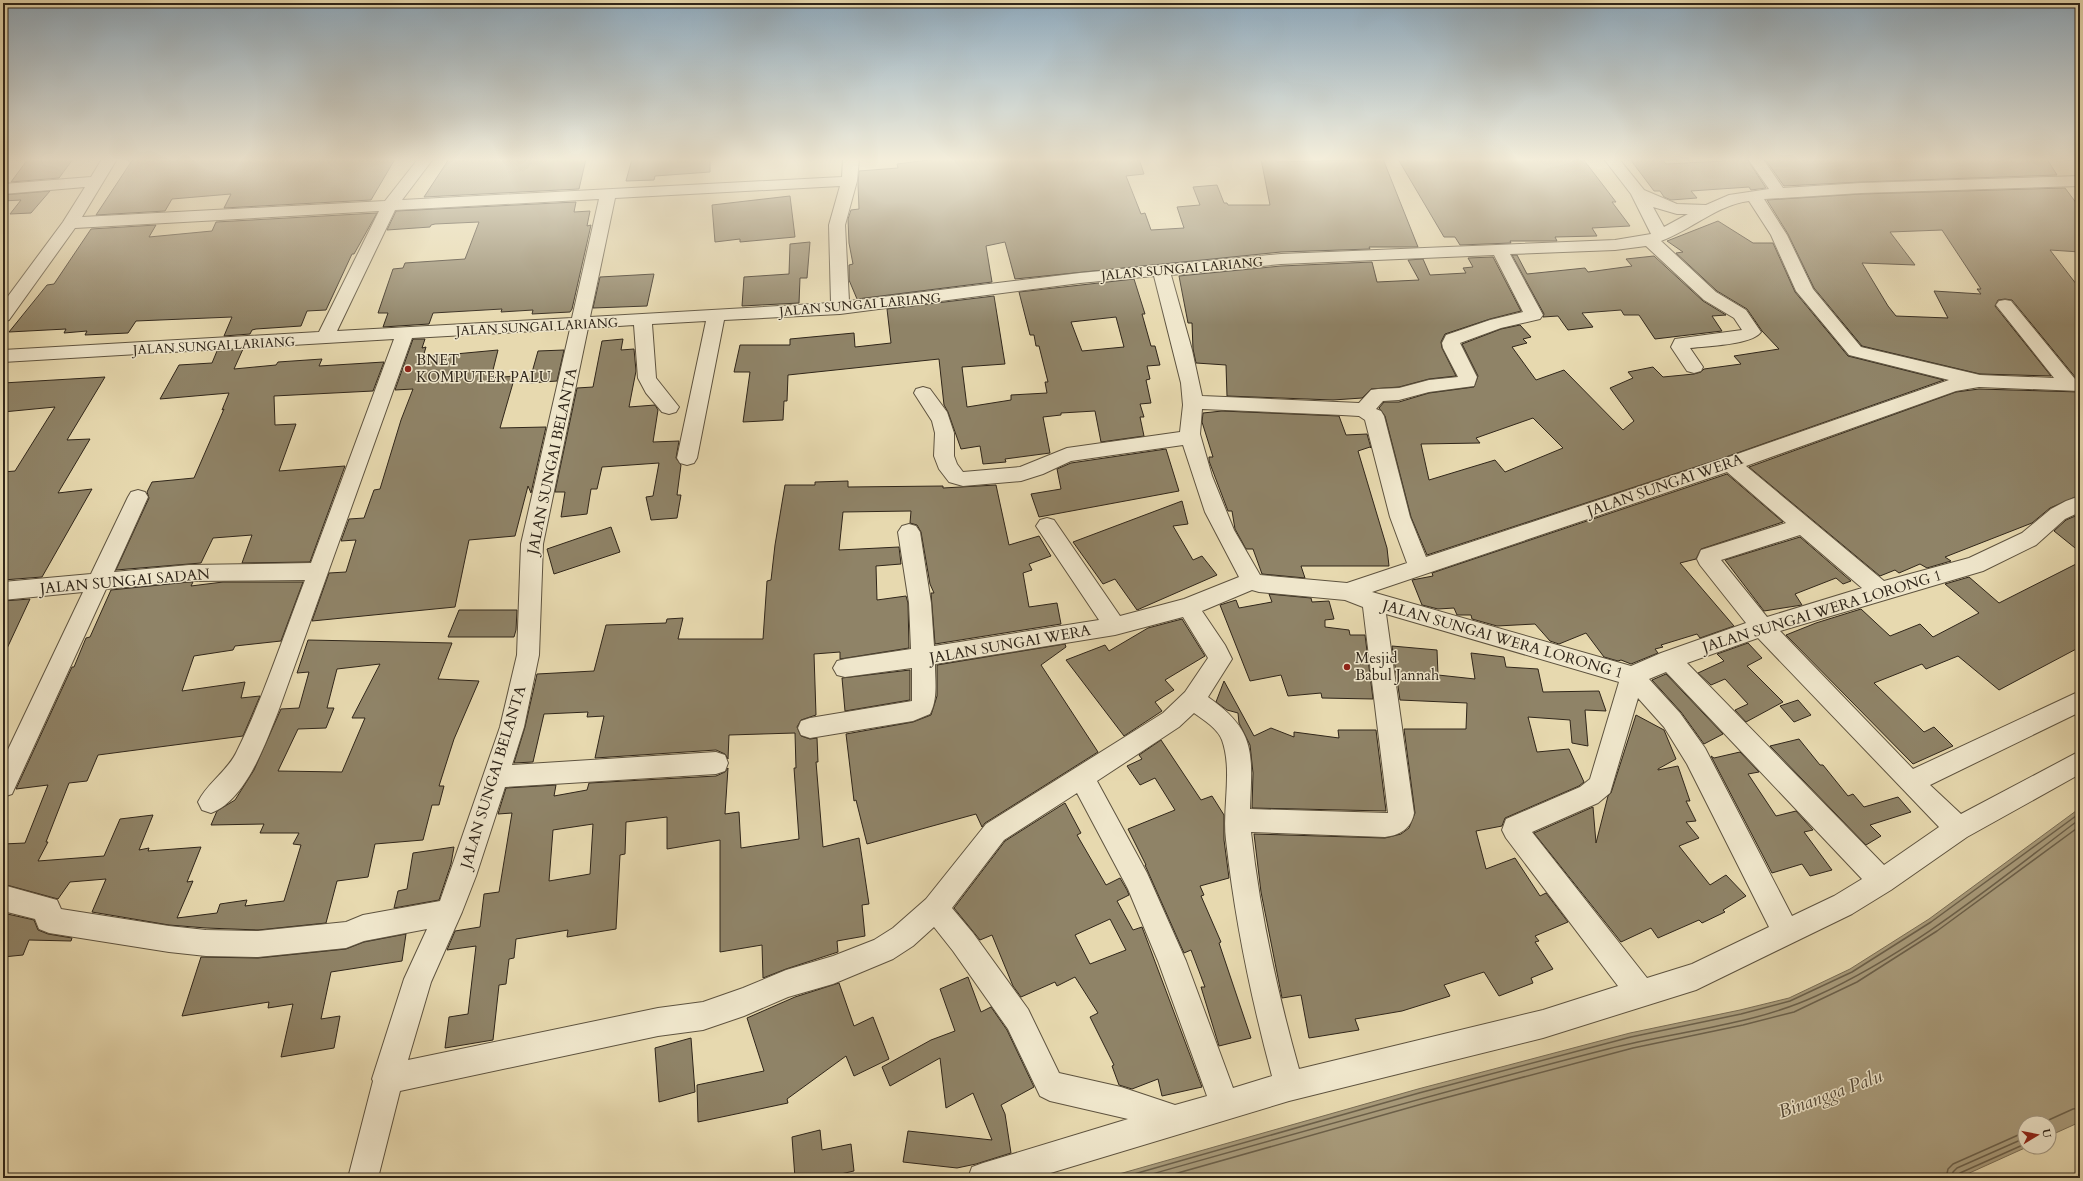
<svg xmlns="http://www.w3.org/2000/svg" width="2083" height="1181" font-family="Cardo,serif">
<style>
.water{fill:#a99c7c;stroke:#796d55}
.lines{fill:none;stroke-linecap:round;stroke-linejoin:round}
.shore{stroke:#6c614b;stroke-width:1.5}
.building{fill:#8f8367;stroke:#30261a;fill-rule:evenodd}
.minor-casing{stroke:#5e533f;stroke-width:2}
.minor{fill:#efe6cb;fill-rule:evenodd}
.poi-dot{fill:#8f2418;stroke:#efe6cb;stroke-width:1.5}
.labels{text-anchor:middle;stroke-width:3;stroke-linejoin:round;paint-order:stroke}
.far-street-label{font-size:13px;fill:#30261a;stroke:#efe6cb}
.poi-label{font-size:15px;fill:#30261a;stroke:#efe6cb;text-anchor:start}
.street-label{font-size:15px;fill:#30261a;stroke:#efe6cb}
.near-water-label{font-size:19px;font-style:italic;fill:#544937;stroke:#efe6cb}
</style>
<rect width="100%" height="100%" fill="#e7d9af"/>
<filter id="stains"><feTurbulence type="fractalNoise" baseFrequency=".005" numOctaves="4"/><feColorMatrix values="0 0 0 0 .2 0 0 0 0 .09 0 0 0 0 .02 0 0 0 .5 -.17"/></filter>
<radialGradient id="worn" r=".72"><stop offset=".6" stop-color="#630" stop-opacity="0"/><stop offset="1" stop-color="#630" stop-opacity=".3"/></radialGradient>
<path class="water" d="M2080,808V1122L2049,1136V1123H2025V1147H2027L1965,1175L1956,1178H1105L1418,1089L1630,1033L1740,1010L1789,998L1850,969L1929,919Z"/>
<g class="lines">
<path class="shore" d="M2042,1123L2073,1109L2080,1108
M1120,1178L1419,1093L1631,1037L1741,1014L1790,1001L1852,972L1931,922L2080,813
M1138,1178C1294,1134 1451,1089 1608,1049C1677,1031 1751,1026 1816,996C1913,952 1996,882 2080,819
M1160,1178L1422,1104L1633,1048L1743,1025L1794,1012L1857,982L1937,931L2080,826
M1946,1178L1948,1169L1953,1164L2025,1132
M1952,1178L1953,1172L1957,1168L2025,1138
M1957,1178L1960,1173L2025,1144"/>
</g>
<path class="building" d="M28,159H73L59,178L11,182Z
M133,159H395L371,200L224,208L231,194L172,199L165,211L96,215Z
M449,159H586L579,189L424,197Z
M632,159H710V172L655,176L654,180L626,181Z
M937,159H1139L1144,174L1126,176L1141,214L1145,213L1151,230L1184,228L1177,207L1200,205L1193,187L1217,185L1224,203H1227L1228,205H1270L1261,159H1277V162L1383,159L1418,247H1369L1370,249L1281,252L1015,279L1005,242L986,246L992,282L857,299L849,280V265L853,264L849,243L848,219L851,210L859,209L858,184L859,171L898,168L897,164Z
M1398,159H1583L1616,202H1612L1630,226L1592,228L1597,236L1555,237L1557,241H1510L1511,243L1460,245L1455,237H1444Z
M1630,159H1662L1666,164L1724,161L1723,159H1747L1766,188L1751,190L1749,187L1691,191L1697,198L1671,200L1664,197L1660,191H1654Z
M1765,159H2047L2057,175L1861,182L1784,186Z
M2065,188L2080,208V252L2050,250L2080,289V378H2076L2012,300L2005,299L1998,300L1995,306L2051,376L1980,374L1862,346L1814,288L1788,234L1767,200L1861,194ZM1942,230L1981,289H1977L1981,294L1934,291L1948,318L1896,316L1888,306L1862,263L1915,265L1890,232Z
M50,191L31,213L10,214L21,200L3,201V195Z
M790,196L795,237L740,242V239L715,242L712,205Z
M576,202L574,212L590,211L587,226L591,225L572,309L570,312L532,314L533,310L501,312L502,309L433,313L429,324L383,327L388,313H378L393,269L403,268L405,263L465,259L479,222L435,224L431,225L430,227L387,230L396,211Z
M377,213L354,254H352L326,310L307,311L301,326L256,329L252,330L250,334L224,336L232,317L136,321L128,333L85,335L87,331L64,333L66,329L9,332L47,285L54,284L91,229L156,225L149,237L212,231L216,222Z
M1718,221L1753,243H1773L1795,292L1848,356L1944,380L1723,458L1427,555L1411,517L1385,416L1379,408L1384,402H1399L1429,393L1474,387L1478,376L1462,344L1501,329L1520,325L1531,337L1523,339L1527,343L1512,347L1536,380L1564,370L1623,430L1634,421L1610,388L1633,378L1628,372L1653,367L1663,377L1694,374L1701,372L1704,369L1741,364L1734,356L1779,349L1762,331L1747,309L1717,291L1676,253L1683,252L1667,241ZM1533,418L1563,448L1505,472L1495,460L1429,480L1421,444L1480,443L1476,438Z
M810,242L807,278H800L799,303L742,306L744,277L789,274L790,244Z
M1512,255H1517L1527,274L1585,268L1588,272L1632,266L1626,259L1654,256L1703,301L1726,315L1712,316L1722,331L1655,339L1639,315H1624L1621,310L1582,313L1593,327L1568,330L1558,316L1543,317L1544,314Z
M1493,257L1521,311L1490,319L1445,334L1441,342L1442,348L1456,376L1429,379L1399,387L1371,389L1362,398L1333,400L1227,396L1226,365L1196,363L1193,349L1192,323H1188L1179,276L1281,266L1372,262L1377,282L1419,280L1408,260L1423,259L1430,275L1466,273L1463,268L1473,267L1468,258Z
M654,274L647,306L593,308L600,277Z
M1134,279L1145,314H1142L1151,346H1155L1160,365L1147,366L1150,379L1146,380L1151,403L1140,404L1144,417H1140L1144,436L1101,442L1095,411L1061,413V415L1043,417L1050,453L1005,459L1006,462L983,464L980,446L961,449L948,412L944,405L939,359L788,375L787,401H784L783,420L743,422L750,372H734L740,345H790V339L854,333L855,347L891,343L887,309L994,296L1005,364L962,367L967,407L1011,400V395L1047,393L1045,382H1048L1039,346H1036L1034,335H1030L1019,292ZM1116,317L1124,347L1082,351L1071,322Z
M413,339H425L422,348L426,347L423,357L498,350L491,378L515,376L500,428L546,427L531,493L528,486L515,536L469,540L455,607L312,621L329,573L346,572L356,540L341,541L349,519L364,518L374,490L380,489L401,420L413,389L395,390Z
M623,339L621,350L634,349L636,371L629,407L655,405L658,410L653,442L679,441L676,458L681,465L677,495H681L677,518L651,520L646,497L653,496L659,463L602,467L597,489H591L587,514L561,517L565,492H555L577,388L593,387L602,341Z
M243,349L234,369L276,365L278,362L322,359L319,366L384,362L373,391L274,396L275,425L296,424L279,471L345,466L310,562L242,563L252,535L213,538L201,563L116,570L149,498L147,492L152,482L194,478L224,409L222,410L229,393L160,399L179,365L212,363L217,351Z
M564,350L557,381L529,383L538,351Z
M105,377L67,440L90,439L58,493L92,489L42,577L3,580V472L15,471L55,407L3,412V383Z
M1979,389L2080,392V495L2050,508L2032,523L1945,557L1951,561L1927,568L1920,564L1899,573L1895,570L1880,576L1749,467L1956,392Z
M1222,411L1339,416L1346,435L1367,434L1371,448L1370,447L1358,451L1387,548L1389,566H1301L1305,578L1262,574L1253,549H1246L1235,529L1232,511H1228L1209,461V457H1213L1202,422L1203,413Z
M1166,449L1179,491L1039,517L1031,494L1061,489L1057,469L1071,463Z
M1727,474L1783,522L1701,549L1696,559L1680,563L1734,626L1700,638L1697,634L1661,645L1663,647L1655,649L1658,653L1631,664L1621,660L1618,661L1604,657L1586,633L1559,644L1550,641L1535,624L1497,626L1472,619L1471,615H1457L1454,608L1438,609L1422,605L1412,580L1433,576L1432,573Z
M848,481V487L943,486V488L996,485L1009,545L1039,536L1051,556L1029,564L1032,570L1023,573L1029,607L1057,603L1061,624L935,644L931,593H934L930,584L921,532L917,525L910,523L911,511L843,512L839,550L899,547L901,564L876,566L877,600L906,596L908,603L909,648L840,659V652L814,654L816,715L801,720L797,727L801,736L810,739L817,738L818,762H816L823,847L859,838L869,904L862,905L865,936L837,941L838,952L786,969L763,978L762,945L720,952V840L667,849V817L626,822L625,854L620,855L616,929L567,937L568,930L516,939L514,958L509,959L506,984L499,985L493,1040L445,1048L449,1017L468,1014L476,946L447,950L455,931L480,927L484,894L499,892L512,813L498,814L506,788L556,785L554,796L587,790L589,783L716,776L725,772L728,768L725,814L739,812L741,848L799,839L794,768H796L795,733L729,735L728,759L725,754L716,750L595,758L604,716L587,717L588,712L544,714L533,762L514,763L525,727L537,674L594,671L606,625L666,623L667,619L683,618L678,639H763L767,581L771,580L775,545L785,485H815V482ZM593,824L590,874L549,881L553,830Z
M1182,501L1188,524L1173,526L1193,560L1202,556L1217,575L1137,610L1115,579L1103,584L1073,542Z
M2080,514V552L2054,531L2066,520Z
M611,527L620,552L554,574L547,549Z
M1800,537L1851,581L1843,584L1836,578L1795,594L1802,605L1764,611L1725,560Z
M2080,562V647L1999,690L1958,656L1926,669L1922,664L1874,683L1924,732L1934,727L1953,746L1913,764L1786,635L1816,623L1861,609L1890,636L1920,624L1933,637L1979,613L1945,584L1969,577L1999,603Z
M189,582H193L191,586L223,582H303L281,641L235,646L233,650L194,656L182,691L245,682L241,698L260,696L243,736L98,755L87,781L69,783L46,842H48L38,861L104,856L120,819L153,815L139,850L149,848L148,851L201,847L187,882L193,881L177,918L217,913L220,904L247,900L245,906L284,901L301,845L293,844L299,833H260L264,824L211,825L217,811L235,800L254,770L281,709L299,708L309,672L297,673L308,640L452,643L438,679L479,681L454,739L439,786H444L439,805H432L423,840L375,844L368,877L337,881L326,923L258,930L206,928L169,925L92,912L106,879L70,882L58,899L3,884V844L25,843L48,785L16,789L72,667H74L86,638L90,637L111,590ZM380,664L352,718H365L342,772L278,771L298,729L326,728L334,708H327L337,669Z
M1269,594L1311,598L1312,602L1329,601L1334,619L1325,620V627L1349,630L1350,635H1365L1373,699L1322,698L1321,693L1288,696L1281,675L1250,681L1220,605L1236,600L1239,608L1272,602Z
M30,599L3,657V601Z
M459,610H517L516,630L514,637H448Z
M1182,619L1205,656L1165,680L1174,690L1155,702L1162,711L1124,736L1066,660L1105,645L1109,651L1148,628Z
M1748,643L1762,658L1747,666L1783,702L1746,722L1735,710L1748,704L1725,679L1711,685L1698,673L1724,661L1717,654Z
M1065,644L1066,647L1041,665L1098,752L985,823L982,827L976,814L867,844L856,800L854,801L846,734L913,722L931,715L937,696V665Z
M1392,646L1437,650L1438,675L1475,679L1471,653L1504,657L1506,667L1538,669L1543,692L1599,691L1606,711L1585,710L1588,746L1572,743L1570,720L1528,717L1537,752L1569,749L1584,782L1579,786L1505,818L1502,826L1476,831L1486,869L1515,858L1540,896L1546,893L1568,922L1535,936L1539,941L1535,942L1553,969L1531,978L1533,983L1499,996L1484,972L1444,985L1450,996L1402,1011L1355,1019L1359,1030L1309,1038L1301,995L1282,998L1261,892L1254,834L1385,838L1401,834L1409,828L1415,813L1404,729H1466L1467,703L1400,700Z
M910,670V700L845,711L842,678Z
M1666,674L1723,734L1704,744L1681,712L1652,680Z
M1224,681L1254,736L1271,728L1294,737V732L1339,738L1338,730H1376L1386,811L1252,808L1253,773L1250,745L1239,723L1238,713L1227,710L1216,702Z
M1798,700L1811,715L1794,722L1780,706Z
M1636,715L1664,730L1676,759L1658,769V770L1678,766L1690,801H1686L1696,821L1686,822L1699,838L1679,846L1710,885L1726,875L1746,896L1723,910L1725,912L1702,923L1699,920L1658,938L1651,928L1621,942L1534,833L1593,807L1596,843L1608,796L1611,793Z
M1799,739L1820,765H1823L1848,796L1853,794L1864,807L1898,797L1911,812L1870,825L1881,836L1866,845L1770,746Z
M1161,740L1201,800L1212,796L1224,815V840L1229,878L1200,886L1204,895L1201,896L1221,942L1219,943L1251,1038L1219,1046L1201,987H1205L1191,950L1184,953L1145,865H1146L1128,829L1175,810L1155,778L1140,785L1127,766L1142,759L1139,755Z
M1740,752L1759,772L1748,774L1776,816L1796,811L1813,830L1804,832L1832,870L1810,876L1802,864L1772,873L1711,756L1714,758Z
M1065,803L1081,833L1077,835L1106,885L1120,878L1127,890L1129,895L1117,901L1133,930L1142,927L1202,1087L1162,1096L1158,1079L1132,1089L1119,1085L1112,1066L1114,1065L1090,1017L1098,1013L1075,977L1057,986L1055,982L1021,997L1013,986L992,935L980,940L954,908L1005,841ZM1110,919L1126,950L1090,964L1075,935Z
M454,847L451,864L439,900L394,908L398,891L407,889L413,853Z
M3,913L34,920L38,930L48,934L72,938L71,941L29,940L23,955L3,957Z
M406,934L402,961L331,972L321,1019L340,1016L334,1048L281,1057L293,1004L268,1008L269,1002L182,1016L201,957L258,958L346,949L364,942Z
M968,977L981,1012L991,1007L1007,1030L1034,1087L1001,1105L1005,1114L1011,1153L976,1164L957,1168L903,1162L908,1131L992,1140L973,1093L946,1108L940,1058L890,1086L882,1067L931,1040L955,1031L940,989Z
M839,983L854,1026L873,1017L889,1059L854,1076L846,1056L787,1099L788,1103L698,1122L697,1085L764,1071L747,1018L795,997Z
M691,1038L695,1092L659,1102L655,1048Z
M820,1130L822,1150L851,1144L854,1171L823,1178H795L792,1137Z"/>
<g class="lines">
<g class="minor-casing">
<path id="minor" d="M102,159H117L82,217L385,201L418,159H433L402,200L842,177L843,159H859L857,181L845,225L849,301L1080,273L1281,254L1615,240L1651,234L1631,194L1604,159H1619L1644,190L1677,204L1706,205L1729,195L1769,189L1748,159H1763L1783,188L1861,183L2080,176V186L1861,193L1764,199L1787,235L1813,289L1861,347L1980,375L2054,378L1996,305L1999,301L2005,300L2011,301L2075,379H2080V391L1979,387L1956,391L1746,466L1884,581L1969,558L2022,533L2051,509L2066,501L2080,496V512L2065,519L2036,545L1983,571L1780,631L1913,769L2080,691V712L1930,785L1961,814L2080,751V774L1967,837L1891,890L1852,914L1696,990L1543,1038L1289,1101L1034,1178H968L972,1167L983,1163L1128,1119L1050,1101L1040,1096L1008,1029L953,951L934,927L913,946L893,959L833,984L788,997L744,1016L703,1030L658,1036L400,1091L378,1178H348L373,1081L372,1079L404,979L427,929L364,941L346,948L258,957L206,956L169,952L49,933L39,929L35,919L3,911V885L57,900L61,909L169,926L206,930L258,931L346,922L363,915L440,901L500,727L517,655L521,544L570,329L412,338L278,712C265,744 246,800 211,813L202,810L198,802C207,783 228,771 237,751C264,696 283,637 305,580L189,581L106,589L12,794L3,797V760L83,592L3,600V582L91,574L128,497L131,492L138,490L145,492L148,497L114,572L189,565L311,563L394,339L3,362V350L319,332L379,211L75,228L9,320L3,322V303L63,222L85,187L3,194V184L91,177ZM840,186L829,225L831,303L590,317L615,198ZM599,199L572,318L337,331L395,210ZM1749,201L1771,235L1796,291L1849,355L1949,380L1723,459L1426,557L1410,517L1384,416L1381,411L1376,409L1383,401L1399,400L1429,392L1474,386L1477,377L1460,343L1501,328L1540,319L1543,315L1510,254L1615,250L1646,246L1704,300L1734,318L1742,330L1675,339L1671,347L1687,371L1694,373L1701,371L1703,367L1690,348C1706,346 1752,345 1761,332L1746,310L1716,292L1661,241C1691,230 1717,205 1749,201ZM1653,207L1677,214H1688L1664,227ZM1494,255L1523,312L1490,320L1446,335L1442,343L1443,348L1458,377L1429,380L1399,388L1378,389L1371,390L1359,403L1202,396L1192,350L1171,275L1281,264ZM1154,276L1181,383L1183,405L1180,432L1067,448L1020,467L963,472L957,464L954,456V433L947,412L930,389L923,387L916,389L914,393L932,421L935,433L934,456L939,469L949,482L963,486L1021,481L1043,474L1071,461L1183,445L1205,512L1239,577L1184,599L1120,616L1054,520L1047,518L1040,520L1036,526L1099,620L934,646L931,603L920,532L916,526L909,524L902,526L898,532L909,603L911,649L845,659L837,661L833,668L837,675L845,677L912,668V701L810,718L801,721L798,728L801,735L810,738L913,721L930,714C938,698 935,682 935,664L1115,635L1183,617L1208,658L1185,692L1163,713L986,824L926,899L893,928L874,940L833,956L786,970L743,988L703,1002L658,1008L408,1060L431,982L462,912L476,876L505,787L716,774L725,771L728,763L725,755L716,752L512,765L524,727L539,655L543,544L588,328L634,325L638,378L646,393L662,412L669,414L676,412L679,407L656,378L652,324L706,321L677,458L680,463L687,465L694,463L697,458L724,320L840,314L1080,283ZM1202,409L1342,415L1359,416L1365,420L1390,517L1407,563L1347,583L1260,575L1234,530L1212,476L1200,434ZM1727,472L1786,523L1701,550L1697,559L1700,565L1746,623L1661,653L1631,666L1372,592ZM1800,535L1862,588L1767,617L1721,560ZM1252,590L1259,592L1345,600L1363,607L1388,813L1250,809C1252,754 1257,731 1208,697L1232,659L1225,645L1202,611ZM1386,614L1619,682L1590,779L1580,787L1506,819L1502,830L1506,838L1618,986L1543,1010L1299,1069C1277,991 1260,913 1251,832L1385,837C1400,835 1411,829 1414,813ZM1758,638L1939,827L1884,865L1687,663ZM1666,672L1862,879L1834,896L1792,916L1705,748L1680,713L1649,679ZM1638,698L1664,727L1687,764L1769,927L1692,964L1647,978L1532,832L1598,803L1610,793ZM1194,713C1204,720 1218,729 1222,740C1233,770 1222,809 1226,840C1235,921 1251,998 1272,1076L1233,1088L1186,961L1147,873L1097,781L1179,727ZM1077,793L1128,889L1158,961L1207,1096L1175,1105L1121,1087L1059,1073L1028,1009L973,933L952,908L1004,840Z"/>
</g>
<use href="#minor" class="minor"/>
</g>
<linearGradient id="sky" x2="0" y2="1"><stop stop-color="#8faabd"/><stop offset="0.49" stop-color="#f4eedb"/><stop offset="1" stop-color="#f4eedb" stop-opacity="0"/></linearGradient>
<rect width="2083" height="325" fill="url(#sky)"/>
<g class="poi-dot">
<circle cx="408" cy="369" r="4"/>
<circle cx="1347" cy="667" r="4"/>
</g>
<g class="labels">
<g class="far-street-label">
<text transform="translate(1182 268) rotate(-5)" y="5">JALAN SUNGAI LARIANG</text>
<text transform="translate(860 304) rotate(-5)" y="5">JALAN SUNGAI LARIANG</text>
<text transform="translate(537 326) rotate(-3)" y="5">JALAN SUNGAI LARIANG</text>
<text transform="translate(214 345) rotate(-3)" y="5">JALAN SUNGAI LARIANG</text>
</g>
<g class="poi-label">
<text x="416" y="365">BNET<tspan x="416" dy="17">KOMPUTER PALU</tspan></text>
<text x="1355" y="663">Mesjid<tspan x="1355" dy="17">Babul Jannah</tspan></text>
</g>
<g class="street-label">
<text transform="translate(552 461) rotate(-78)" y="5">JALAN SUNGAI BELANTA</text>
<text transform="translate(1665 485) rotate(-19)" y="5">JALAN SUNGAI WERA</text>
<text transform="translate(125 581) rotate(-5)" y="5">JALAN SUNGAI SADAN</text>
<text transform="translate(1822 611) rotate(-17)" y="5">JALAN SUNGAI WERA LORONG 1</text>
<text transform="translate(1503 639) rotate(16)" y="5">JALAN SUNGAI WERA LORONG 1</text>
<text transform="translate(1010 644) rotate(-10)" y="5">JALAN SUNGAI WERA</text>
<text transform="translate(493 777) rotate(-73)" y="5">JALAN SUNGAI BELANTA</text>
</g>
<g class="near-water-label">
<text transform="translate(1830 1093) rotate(-20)" y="7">Binangga Palu</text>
</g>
</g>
<rect width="2083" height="1181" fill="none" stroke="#e7d9af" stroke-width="16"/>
<rect x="4" y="4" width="2075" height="1173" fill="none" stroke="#30261a" stroke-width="2"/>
<rect x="8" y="8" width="2067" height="1165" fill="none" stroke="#30261a"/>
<g transform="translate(2037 1135) rotate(80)"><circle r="19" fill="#efe6cb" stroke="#a39984"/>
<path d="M0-3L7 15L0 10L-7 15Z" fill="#8f2418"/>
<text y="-6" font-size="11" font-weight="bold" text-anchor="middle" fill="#30261a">U</text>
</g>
<rect width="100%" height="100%" filter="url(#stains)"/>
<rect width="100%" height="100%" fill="url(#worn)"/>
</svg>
